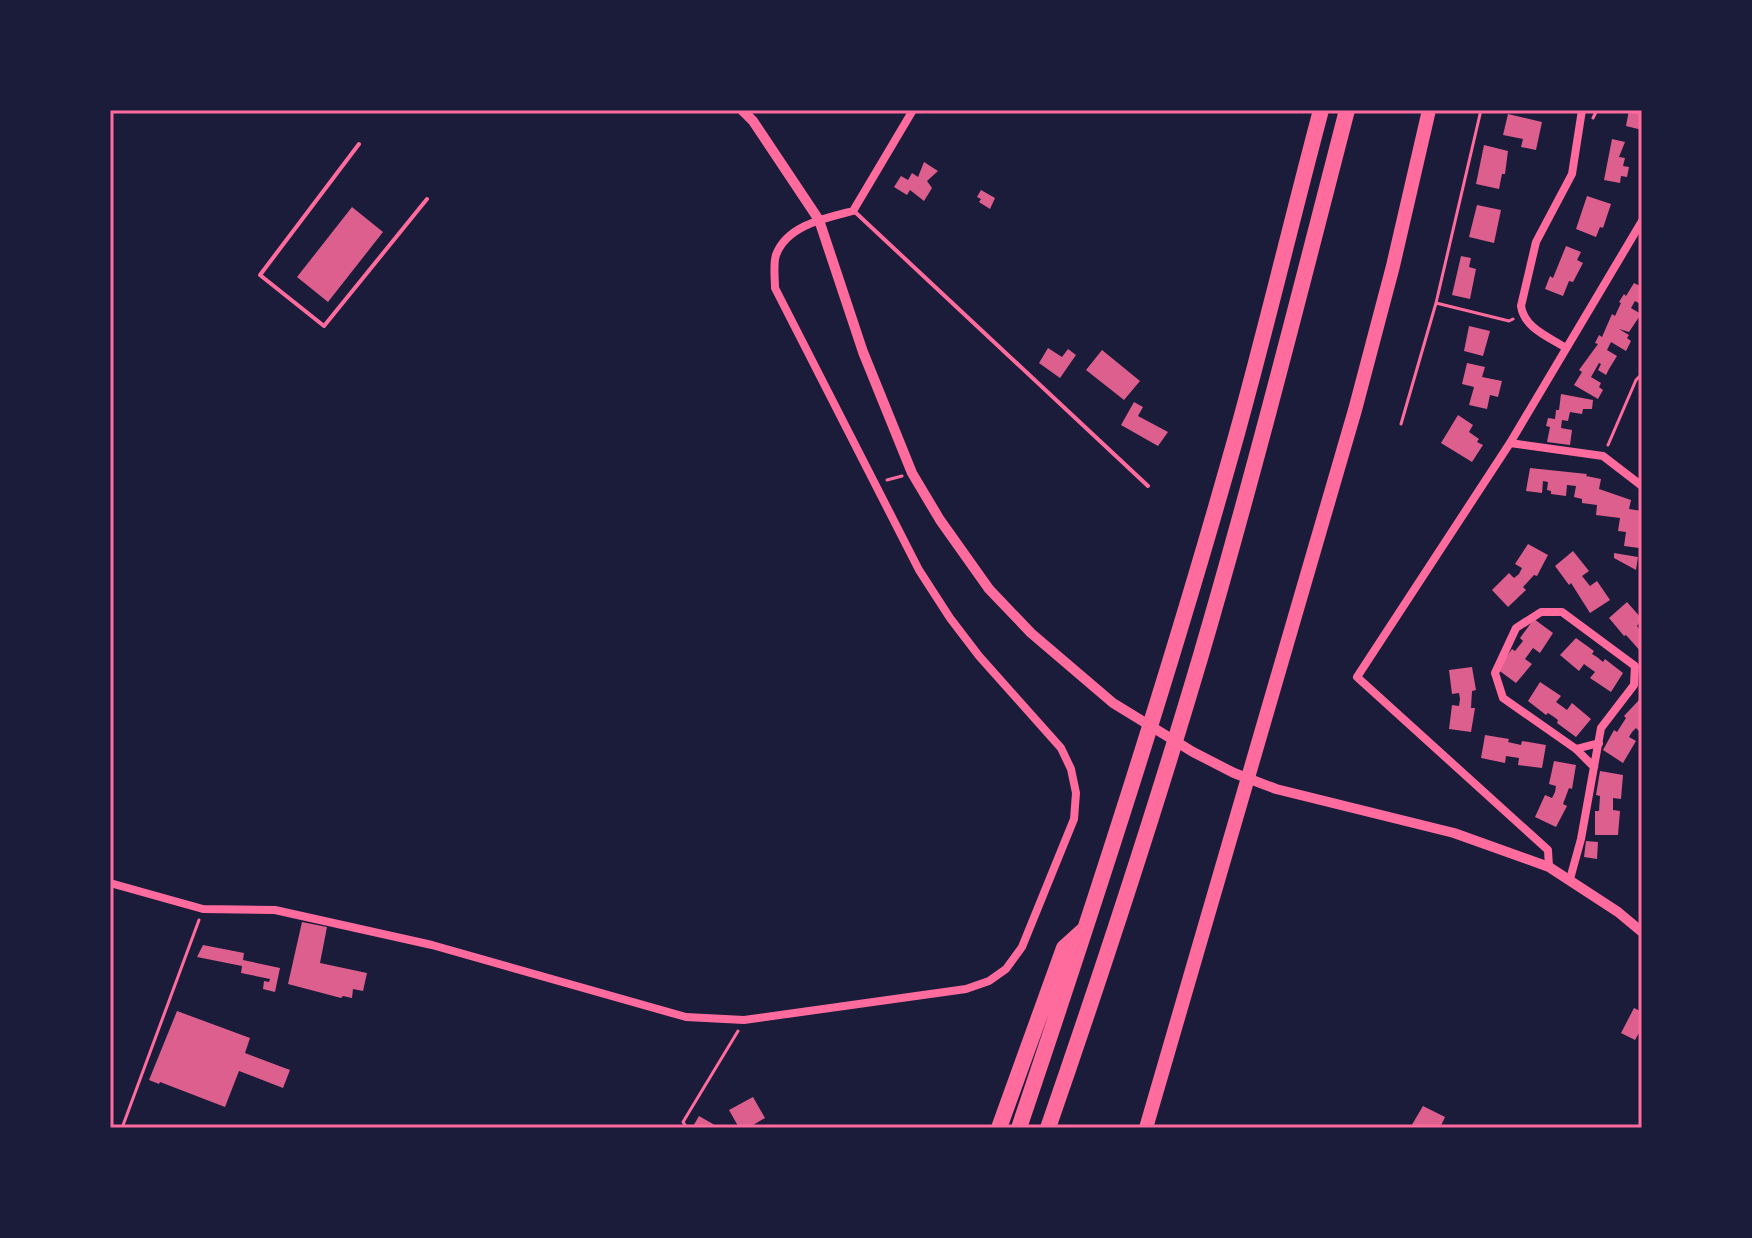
<svg xmlns="http://www.w3.org/2000/svg" width="1752" height="1238" font-family="'Space Grotesk',sans-serif">
<style>
.building{fill:#dd5f8e}
.lines{fill:none;stroke-linecap:round;stroke-linejoin:round}
.path{stroke:#ff6b9d;stroke-width:3}
.service{stroke:#ff6b9d;stroke-width:4}
.minor{stroke:#ff6b9d;stroke-width:8}
.tertiary{stroke:#ff6b9d;stroke-width:10}
.primary{stroke:#ff6b9d;stroke-width:14}
.motorway{stroke:#ff6b9d;stroke-width:16}
.neatline{fill:none;stroke:#ff6b9d;stroke-width:3}
</style>
<rect width="100%" height="100%" fill="#1b1b3a"/>
<path class="building" d="M1629,110H1642V130L1626,126Z
M1508,114L1542,122L1536,150L1521,147L1523,139L1503,135Z
M1612,139L1625,142L1619,157L1625,158L1623,166L1629,167L1627,177L1621,176L1620,183L1604,180Z
M1484,145L1508,151L1505,174H1502L1499,189L1476,184Z
M924,162L938,171L927,181L932,188L924,201L910,190L907,195L894,187L901,176L908,180L912,173L918,177Z
M981,190L995,198L990,209L979,202L981,199L977,197Z
M1587,196L1611,204L1603,228L1600,227L1596,237L1576,229Z
M1477,205L1501,210L1494,243L1469,237Z
M352,207L383,232L328,302L297,277Z
M1566,246L1581,252L1577,260L1583,263L1573,282L1569,281L1563,296L1545,289L1550,276L1553,278Z
M1461,256L1471,258L1469,267L1476,269L1470,299L1452,295Z
M1634,283L1642,287V305L1635,301L1631,308L1641,314L1629,332L1619,329L1629,335L1627,338L1631,341L1626,351L1611,342L1607,350L1617,356L1609,369L1606,375L1598,370L1601,364L1599,363L1591,377L1601,383L1599,387L1603,390L1598,399L1574,385L1582,372L1579,370L1598,344L1595,343L1599,335L1602,337L1612,314L1615,316L1621,303L1619,302L1624,294L1626,296Z
M1469,326L1490,331L1483,356L1464,351Z
M1048,348L1062,357L1068,349L1076,355L1060,378L1039,363Z
M1102,350L1140,381L1124,400L1086,370Z
M1467,363L1485,367L1482,377L1502,381L1498,397L1490,395L1487,409L1469,405L1474,387L1462,384Z
M1561,394L1593,400L1592,409H1583L1582,414L1570,412L1568,421L1562,420L1561,428L1572,430L1570,445L1547,442L1550,427L1546,426L1548,418L1555,419L1556,410H1559Z
M1134,402L1143,407L1138,416L1168,432L1158,446L1121,425Z
M1458,415L1473,425L1469,432L1479,439L1477,442L1483,445L1472,462L1441,443Z
M1530,468L1587,474L1586,476L1601,479L1599,489L1631,500L1629,509L1642,511L1639,548L1624,546L1626,532L1618,531L1620,518L1596,515L1597,505L1582,503V499L1574,497L1576,486L1567,485L1566,496L1551,494V491L1547,490L1548,482L1543,481L1542,493L1526,491Z
M1528,544L1548,555L1537,576L1534,575L1523,587L1526,590L1508,607L1492,590L1509,573L1514,578L1519,574L1522,568L1515,564Z
M1573,551L1589,571L1582,576L1590,586L1597,581L1610,600L1590,613L1571,583L1569,585L1555,566Z
M1614,553L1638,557L1636,570L1614,558Z
M1627,602L1642,619L1637,626L1642,633V653L1626,635L1624,636L1609,618Z
M1534,619L1553,633L1540,653L1533,648L1525,659L1532,664L1516,683L1497,669L1512,649L1515,651L1523,641L1520,638Z
M1576,638L1594,651L1592,654L1597,657L1603,662L1605,659L1623,673L1611,692L1590,678L1595,672L1584,664L1579,671L1560,655Z
M1472,667L1476,690L1472,691L1471,708H1475L1471,732L1449,729L1452,705L1459,706L1460,699L1459,693L1452,694L1449,670Z
M1540,682L1561,696L1556,702L1567,710L1572,703L1591,719L1576,737L1557,723L1558,720L1554,717L1548,713L1546,715L1528,701Z
M1640,699L1642,734L1636,728L1632,732L1629,737L1636,741L1623,763L1603,750L1614,730L1617,732L1626,718L1624,716Z
M1485,735L1509,739L1508,742L1521,745L1522,741L1546,745L1542,768L1518,765L1519,758L1506,756L1505,763L1481,758Z
M1554,761L1576,765L1572,789L1569,788L1563,804L1567,806L1556,827L1535,817L1545,795L1552,798L1555,792L1556,786L1549,784Z
M1600,771L1623,775L1621,799L1613,798V810L1620,811L1618,835H1595V811H1599L1600,796L1596,795Z
M1586,841L1598,842L1597,859L1584,857Z
M302,922L327,927L320,963L367,973L363,991L353,989L352,998L343,996L341,998L288,984Z
M203,945L244,953L243,960L280,968L275,992L263,989L264,981L269,982L270,979L241,973L242,966L197,957Z
M1634,1008L1642,1012V1035L1639,1033L1635,1040L1621,1033Z
M177,1011L250,1038L245,1053L290,1070L283,1088L239,1071L225,1107L160,1082L159,1084L149,1080Z
M753,1097L765,1118L748,1128L738,1126L729,1110Z
M1423,1106L1445,1117L1440,1128H1410Z
M699,1116L720,1128H692Z"/>
<g class="lines">
<path class="path" d="M1593,118L1597,110
M1436,303L1509,321L1513,319
M1401,424L1436,303L1481,110
M1608,445L1636,380L1642,374
M887,480L902,476
M122,1128L199,920
M687,1128L683,1122L738,1031"/>
<path class="service" d="M359,144L260,275L324,326L427,199
M855,212L1148,486"/>
<path class="minor" d="M1566,348C1549,337 1524,328 1521,306L1536,242L1572,174L1582,110
M1510,443L1603,456L1642,486
M1576,749L1599,743
M1549,867L1548,850L1357,677L1510,443L1642,221
M1570,879L1581,839L1601,728L1634,685L1635,666L1562,612H1541L1516,628L1495,673L1503,698L1576,749L1594,767
M110,883L203,909L275,910L432,945L686,1017L744,1020L966,989L989,981L1006,969L1022,947L1074,819L1076,793L1071,769L1061,748L979,656L950,618L919,570L775,288C775,279 773,264 776,255C787,225 826,218 853,211L913,110"/>
<path class="tertiary" d="M742,110L753,121L819,220L863,352L912,473L940,520L989,589L1031,633L1113,703L1193,752L1234,773L1276,789L1454,833L1549,867L1618,912L1642,932"/>
<path class="primary" d="M1146,1128L1355,410L1393,266L1429,110"/>
<path class="motorway" d="M999,1128L1064,948L1085,929
M1019,1128C1096,899 1171,669 1236,437C1266,329 1292,219 1321,110
M1048,1128C1102,972 1154,814 1201,655C1254,474 1300,292 1347,110"/>
</g>
<rect width="1752" height="1238" fill="none" stroke="#1b1b3a" stroke-width="224"/>
<rect x="112" y="112" width="1528" height="1014" class="neatline"/>
</svg>
